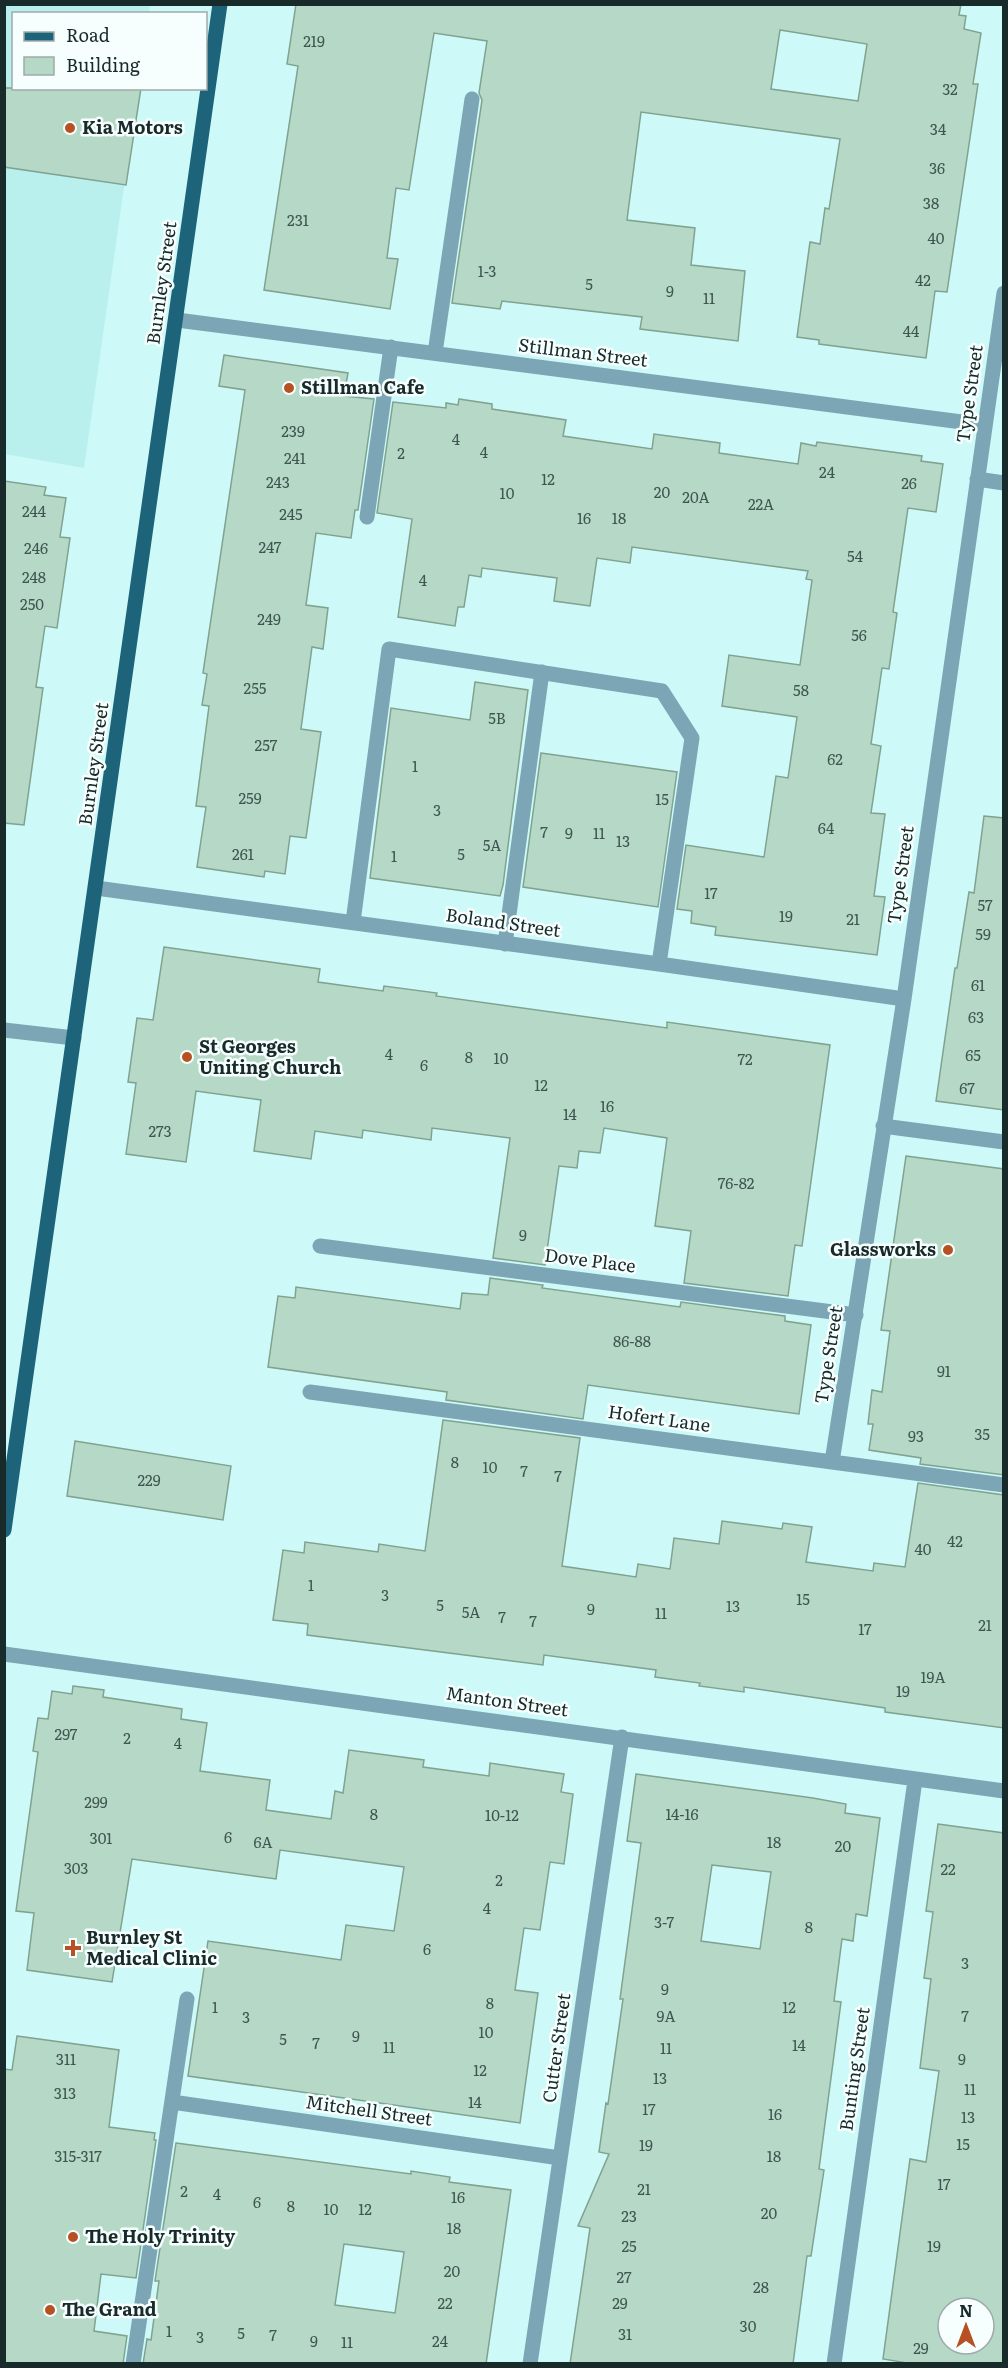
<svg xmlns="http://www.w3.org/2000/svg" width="1008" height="2368" font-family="Literata,serif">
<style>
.built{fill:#b9efed}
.building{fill:#b6d9c7;stroke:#80a290;stroke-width:1.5;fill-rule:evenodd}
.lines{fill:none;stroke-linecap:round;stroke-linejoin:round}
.minor{stroke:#7ca5b5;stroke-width:15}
.major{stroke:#1d647a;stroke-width:15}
.poi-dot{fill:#b75123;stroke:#f6fffe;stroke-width:2}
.labels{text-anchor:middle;stroke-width:5;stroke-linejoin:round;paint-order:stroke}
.number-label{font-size:15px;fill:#405651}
.poi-label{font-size:18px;font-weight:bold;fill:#192a2a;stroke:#f6fffe;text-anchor:start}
.street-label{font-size:18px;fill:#192a2a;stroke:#f6fffe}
</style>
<rect width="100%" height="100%" fill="#cdfaf8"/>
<path class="built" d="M4,5H150L149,13L14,14V88L138,89L84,468L5,454Z"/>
<path class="building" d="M296,4H961L959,15L966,16L964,29L981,33L973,84H978L947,292L935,291L926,358L819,344V340L797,337L810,242L820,244L825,208L829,209L840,139L641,112L627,220L695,228L691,265L745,271L738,341L640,329L642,317L502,301L500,309L452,303L482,100L479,93L487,41L434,33L409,190L396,188L387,258L398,259L390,309L264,290L298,66L287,64ZM780,30L867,44L858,101L771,89Z
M4,88H141L126,185L4,167Z
M224,355L348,373L344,396L374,399L358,510H355L351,538L316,533L306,605L328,608L323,649L312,647L301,729L321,732L306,838L290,836L285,874L265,871L264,877L197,867L206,807L196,806L209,706L202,705L207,674L203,673L245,390L219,386Z
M459,399L492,404V409L566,420L563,436L652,449L654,434L720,443L719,453L798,464L801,443L816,446L817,442L922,456L921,461L943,464L936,512L908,508L893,612L897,613L889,669L882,668L871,744L881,746L871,813L885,814L874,896L885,897L877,955L715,935L716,927L691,923L692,911L677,909L686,845L764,857L776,776L788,778L797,717L722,706L729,655L800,665L812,580L806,579L808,571L632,547L630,563L597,558L590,606L554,601L557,578L482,568L481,577L469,575L464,607H458L455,626L398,617L412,519L377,513L393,402L446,408V403L458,405Z
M4,481L46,487L44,495L66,498L60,537L70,538L57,628L45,626L36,687L43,688L24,825L4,823Z
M475,682L528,690L503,885L500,896L370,878L391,708L470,720Z
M541,753L677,772L658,907L523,887Z
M984,816L1004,818V1110L936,1101L955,968H957L969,892L974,893Z
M164,947L320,969L318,982L383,991L384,986L437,993L436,996L667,1028V1022L830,1045L802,1246L795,1245L788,1296L684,1283L691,1231L655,1226L667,1138L604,1128L600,1153L579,1151L577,1168L559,1166L545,1265L493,1258L510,1138L432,1128L431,1140L363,1130L362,1138L315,1131L311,1159L254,1151L261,1100L196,1091L186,1162L126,1154L136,1083L128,1082L137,1018L153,1020Z
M906,1156L1004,1169V1475L920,1464L921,1458L869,1450L873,1424H868L872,1390L882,1392L890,1331L881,1330Z
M490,1278L543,1285L542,1288L680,1307L681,1302L785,1316V1321L811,1325L799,1414L588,1385L583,1419L446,1400L447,1392L268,1367L278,1296L295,1298L296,1287L460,1309L462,1293L488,1295Z
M443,1420L580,1438L562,1566L636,1577L638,1564L670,1569L674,1538L719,1544L722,1521L782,1529L783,1523L812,1527L806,1562L873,1571L874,1563L905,1567L918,1483L1004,1495V1728L885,1712V1708L744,1687V1692L699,1686L700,1683L655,1677L656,1670L544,1655L543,1665L307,1635L308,1624L273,1620L283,1550L304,1553L305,1542L378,1552L379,1544L425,1551Z
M75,1441L231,1466L223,1520L67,1496Z
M73,1686L104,1690L103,1697L182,1709L181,1719L207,1723L200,1771L270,1780L266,1810L331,1819L335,1791L343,1793L349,1750L424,1760L423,1767L489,1776L490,1763L564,1774L561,1792L573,1794L564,1864L550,1862L540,1930L524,1928L515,1990L538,1993L520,2123L188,2076L208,1941L341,1960L346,1925L394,1931L404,1867L280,1850L276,1879L132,1859L112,1982L27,1970L34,1913L16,1911L38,1752L33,1751L38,1718L48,1719L52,1691L72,1694Z
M636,1774L813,1798L846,1804L845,1813L880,1818L867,1916L856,1914L853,1941L842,1939L834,2001L841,2002L819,2169L824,2170L811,2256H807L793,2364H570L590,2228L578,2226L609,2154L599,2152L606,2103L608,2104L623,1999H620L641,1843L627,1841ZM712,1865L771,1872L760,1949L701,1941Z
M938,1824L1004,1833V2364H913L883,2359L910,2159L926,2162L939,2071L920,2068L931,1979L924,1978L933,1912L926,1911ZM948,2308H984V2344H948Z
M17,2036L119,2050L109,2127L155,2133L154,2140H156L136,2278L101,2274L94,2331L127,2336L123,2364H4V2069L12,2070Z
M176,2143L411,2174V2171L450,2177L449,2182L511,2190L486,2364H143L147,2339L151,2340L159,2281H155ZM344,2244L404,2252L395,2313L335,2305Z"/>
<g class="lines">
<path class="minor" d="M177,320L985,425
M435,353L472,99
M977,479L1004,483
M367,517L391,347
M96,888L659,964L904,999
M353,922L389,649L662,691L692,738L659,964
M505,944L542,672
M4,1030L74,1038
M883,1126L1004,1142
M320,1246L856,1315
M310,1392L1004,1485
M832,1462L904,999L1004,293
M4,1654L1004,1791
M172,2102L560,2158
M133,2364L187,1999
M530,2364L622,1737
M834,2364L915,1780"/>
<path class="major" d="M4,1530L220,4"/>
</g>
<g class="poi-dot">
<circle cx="70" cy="128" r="6"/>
<circle cx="289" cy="388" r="6"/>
<circle cx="187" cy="1057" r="6"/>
<circle cx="948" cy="1250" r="6"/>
<path d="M70 1939h6v6h6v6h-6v6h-6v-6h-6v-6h6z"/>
<circle cx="73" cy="2237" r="6"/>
<circle cx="50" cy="2310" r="6"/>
</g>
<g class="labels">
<g class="number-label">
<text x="314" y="47">219</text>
<text x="950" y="95">32</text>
<text x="938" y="135">34</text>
<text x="937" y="174">36</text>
<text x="931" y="209">38</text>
<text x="298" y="226">231</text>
<text x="936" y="244">40</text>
<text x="487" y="277">1-3</text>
<text x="923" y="286">42</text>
<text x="589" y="290">5</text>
<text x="670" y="297">9</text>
<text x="709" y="304">11</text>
<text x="911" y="337">44</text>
<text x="293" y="437">239</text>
<text x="456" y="445">4</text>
<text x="484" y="458">4</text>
<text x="401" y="459">2</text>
<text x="295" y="464">241</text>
<text x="827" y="478">24</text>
<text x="548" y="485">12</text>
<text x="278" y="488">243</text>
<text x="909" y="489">26</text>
<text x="662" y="498">20</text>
<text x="507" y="499">10</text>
<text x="696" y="503">20A</text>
<text x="761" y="510">22A</text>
<text x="34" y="517">244</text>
<text x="291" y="520">245</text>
<text x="584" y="524">16</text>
<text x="619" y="524">18</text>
<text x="270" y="553">247</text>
<text x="36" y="554">246</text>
<text x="855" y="562">54</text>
<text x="34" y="583">248</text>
<text x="423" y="586">4</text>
<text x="32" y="610">250</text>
<text x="269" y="625">249</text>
<text x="859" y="641">56</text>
<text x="255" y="694">255</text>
<text x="801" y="696">58</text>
<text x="497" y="724">5B</text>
<text x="266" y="751">257</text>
<text x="835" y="765">62</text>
<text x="415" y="772">1</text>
<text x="250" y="804">259</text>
<text x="662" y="805">15</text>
<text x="437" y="816">3</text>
<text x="826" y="834">64</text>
<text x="544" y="838">7</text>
<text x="569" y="839">9</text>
<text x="599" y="839">11</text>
<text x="623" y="847">13</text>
<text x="492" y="851">5A</text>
<text x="243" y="860">261</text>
<text x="461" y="860">5</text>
<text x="394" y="862">1</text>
<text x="711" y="899">17</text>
<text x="985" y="911">57</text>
<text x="786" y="922">19</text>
<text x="853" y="925">21</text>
<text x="983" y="940">59</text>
<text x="978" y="991">61</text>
<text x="976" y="1023">63</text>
<text x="389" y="1060">4</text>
<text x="973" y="1061">65</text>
<text x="469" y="1063">8</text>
<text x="501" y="1064">10</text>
<text x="745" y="1065">72</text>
<text x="424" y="1071">6</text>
<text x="541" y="1091">12</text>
<text x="967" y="1094">67</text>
<text x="607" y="1112">16</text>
<text x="570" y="1120">14</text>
<text x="160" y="1137">273</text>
<text x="736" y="1189">76-82</text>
<text x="523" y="1241">9</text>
<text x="632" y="1347">86-88</text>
<text x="944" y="1377">91</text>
<text x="982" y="1440">35</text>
<text x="916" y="1442">93</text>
<text x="455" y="1468">8</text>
<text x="490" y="1473">10</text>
<text x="524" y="1477">7</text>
<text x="558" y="1482">7</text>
<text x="149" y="1486">229</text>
<text x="955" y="1547">42</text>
<text x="923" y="1555">40</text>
<text x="311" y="1591">1</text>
<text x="385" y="1601">3</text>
<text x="803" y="1605">15</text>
<text x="440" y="1611">5</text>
<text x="733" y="1612">13</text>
<text x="591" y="1615">9</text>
<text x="471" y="1618">5A</text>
<text x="661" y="1619">11</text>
<text x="502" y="1623">7</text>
<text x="533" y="1627">7</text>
<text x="985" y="1631">21</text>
<text x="865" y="1635">17</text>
<text x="933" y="1683">19A</text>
<text x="903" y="1697">19</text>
<text x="66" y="1740">297</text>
<text x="127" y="1744">2</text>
<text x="178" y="1749">4</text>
<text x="96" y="1808">299</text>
<text x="374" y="1820">8</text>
<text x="682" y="1820">14-16</text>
<text x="502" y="1821">10-12</text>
<text x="228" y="1843">6</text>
<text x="101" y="1844">301</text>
<text x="263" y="1848">6A</text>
<text x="774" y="1848">18</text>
<text x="843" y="1852">20</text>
<text x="76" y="1874">303</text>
<text x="948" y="1875">22</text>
<text x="499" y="1886">2</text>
<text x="487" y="1914">4</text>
<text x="664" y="1928">3-7</text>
<text x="809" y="1933">8</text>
<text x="427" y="1955">6</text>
<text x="965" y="1969">3</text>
<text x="665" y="1995">9</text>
<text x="490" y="2009">8</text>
<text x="215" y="2013">1</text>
<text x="789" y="2013">12</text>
<text x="666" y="2022">9A</text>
<text x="965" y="2022">7</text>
<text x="246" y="2023">3</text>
<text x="486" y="2038">10</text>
<text x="356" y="2042">9</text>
<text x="283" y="2045">5</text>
<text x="316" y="2049">7</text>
<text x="799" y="2051">14</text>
<text x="389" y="2053">11</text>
<text x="666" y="2054">11</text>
<text x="66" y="2065">311</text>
<text x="962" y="2065">9</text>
<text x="480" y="2076">12</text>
<text x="660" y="2084">13</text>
<text x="970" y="2095">11</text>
<text x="65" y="2099">313</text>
<text x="475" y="2108">14</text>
<text x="649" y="2115">17</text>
<text x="775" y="2120">16</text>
<text x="968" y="2123">13</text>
<text x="963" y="2150">15</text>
<text x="646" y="2151">19</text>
<text x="78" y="2162">315-317</text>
<text x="774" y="2162">18</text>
<text x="944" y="2190">17</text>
<text x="644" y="2195">21</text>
<text x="184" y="2197">2</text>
<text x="217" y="2200">4</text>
<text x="458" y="2203">16</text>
<text x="257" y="2208">6</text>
<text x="291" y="2212">8</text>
<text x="331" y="2215">10</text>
<text x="365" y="2215">12</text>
<text x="769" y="2219">20</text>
<text x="629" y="2222">23</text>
<text x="454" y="2234">18</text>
<text x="629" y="2252">25</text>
<text x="934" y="2252">19</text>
<text x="452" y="2277">20</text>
<text x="624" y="2283">27</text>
<text x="761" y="2293">28</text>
<text x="445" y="2309">22</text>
<text x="620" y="2309">29</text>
<text x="748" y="2332">30</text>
<text x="169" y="2337">1</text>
<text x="241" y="2339">5</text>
<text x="625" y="2340">31</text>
<text x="273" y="2341">7</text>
<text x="200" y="2343">3</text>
<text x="314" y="2347">9</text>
<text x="440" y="2347">24</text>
<text x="347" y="2348">11</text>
<text x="921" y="2354">29</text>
</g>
<g class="poi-label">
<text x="82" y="134">Kia Motors</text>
<text x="301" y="394">Stillman Cafe</text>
<text x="199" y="1053">St Georges<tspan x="199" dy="21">Uniting Church</tspan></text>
<text x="936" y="1256" text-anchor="end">Glassworks</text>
<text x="86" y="1944">Burnley St<tspan x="86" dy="21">Medical Clinic</tspan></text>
<text x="85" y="2243">The Holy Trinity</text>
<text x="62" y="2316">The Grand</text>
</g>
<g class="street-label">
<text transform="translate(162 283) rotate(-82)" y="6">Burnley Street</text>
<text transform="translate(583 353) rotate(7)" y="6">Stillman Street</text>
<text transform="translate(970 394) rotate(-82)" y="6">Type Street</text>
<text transform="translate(94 764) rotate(-82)" y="6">Burnley Street</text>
<text transform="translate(901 875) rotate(-82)" y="6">Type Street</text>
<text transform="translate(503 923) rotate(8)" y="6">Boland Street</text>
<text transform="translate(590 1261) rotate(7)" y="6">Dove Place</text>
<text transform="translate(829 1355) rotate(-81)" y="6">Type Street</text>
<text transform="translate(659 1419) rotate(8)" y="6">Hofert Lane</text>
<text transform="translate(507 1702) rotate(8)" y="6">Manton Street</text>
<text transform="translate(557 2048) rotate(-82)" y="6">Cutter Street</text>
<text transform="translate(855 2069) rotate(-82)" y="6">Bunting Street</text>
<text transform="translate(369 2111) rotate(8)" y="6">Mitchell Street</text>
</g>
</g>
<rect width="1008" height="2368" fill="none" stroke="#192a2a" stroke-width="12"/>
<rect x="12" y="12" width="195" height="78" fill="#f6fffe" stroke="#9eaaa9" stroke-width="1.5"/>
<rect x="24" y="32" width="30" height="9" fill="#1d647a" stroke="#9eaaa9" stroke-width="1.5"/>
<text x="66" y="42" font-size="18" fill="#192a2a">Road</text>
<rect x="24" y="57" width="30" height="18" fill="#b6d9c7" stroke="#9eaaa9" stroke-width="1.5"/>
<text x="66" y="72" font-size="18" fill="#192a2a">Building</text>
<g transform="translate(966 2326)"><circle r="28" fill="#f6fffe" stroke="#9eaaa9" stroke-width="1.5"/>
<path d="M0-4.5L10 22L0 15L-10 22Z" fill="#b75123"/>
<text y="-9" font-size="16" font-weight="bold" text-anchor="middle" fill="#192a2a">N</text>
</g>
</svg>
